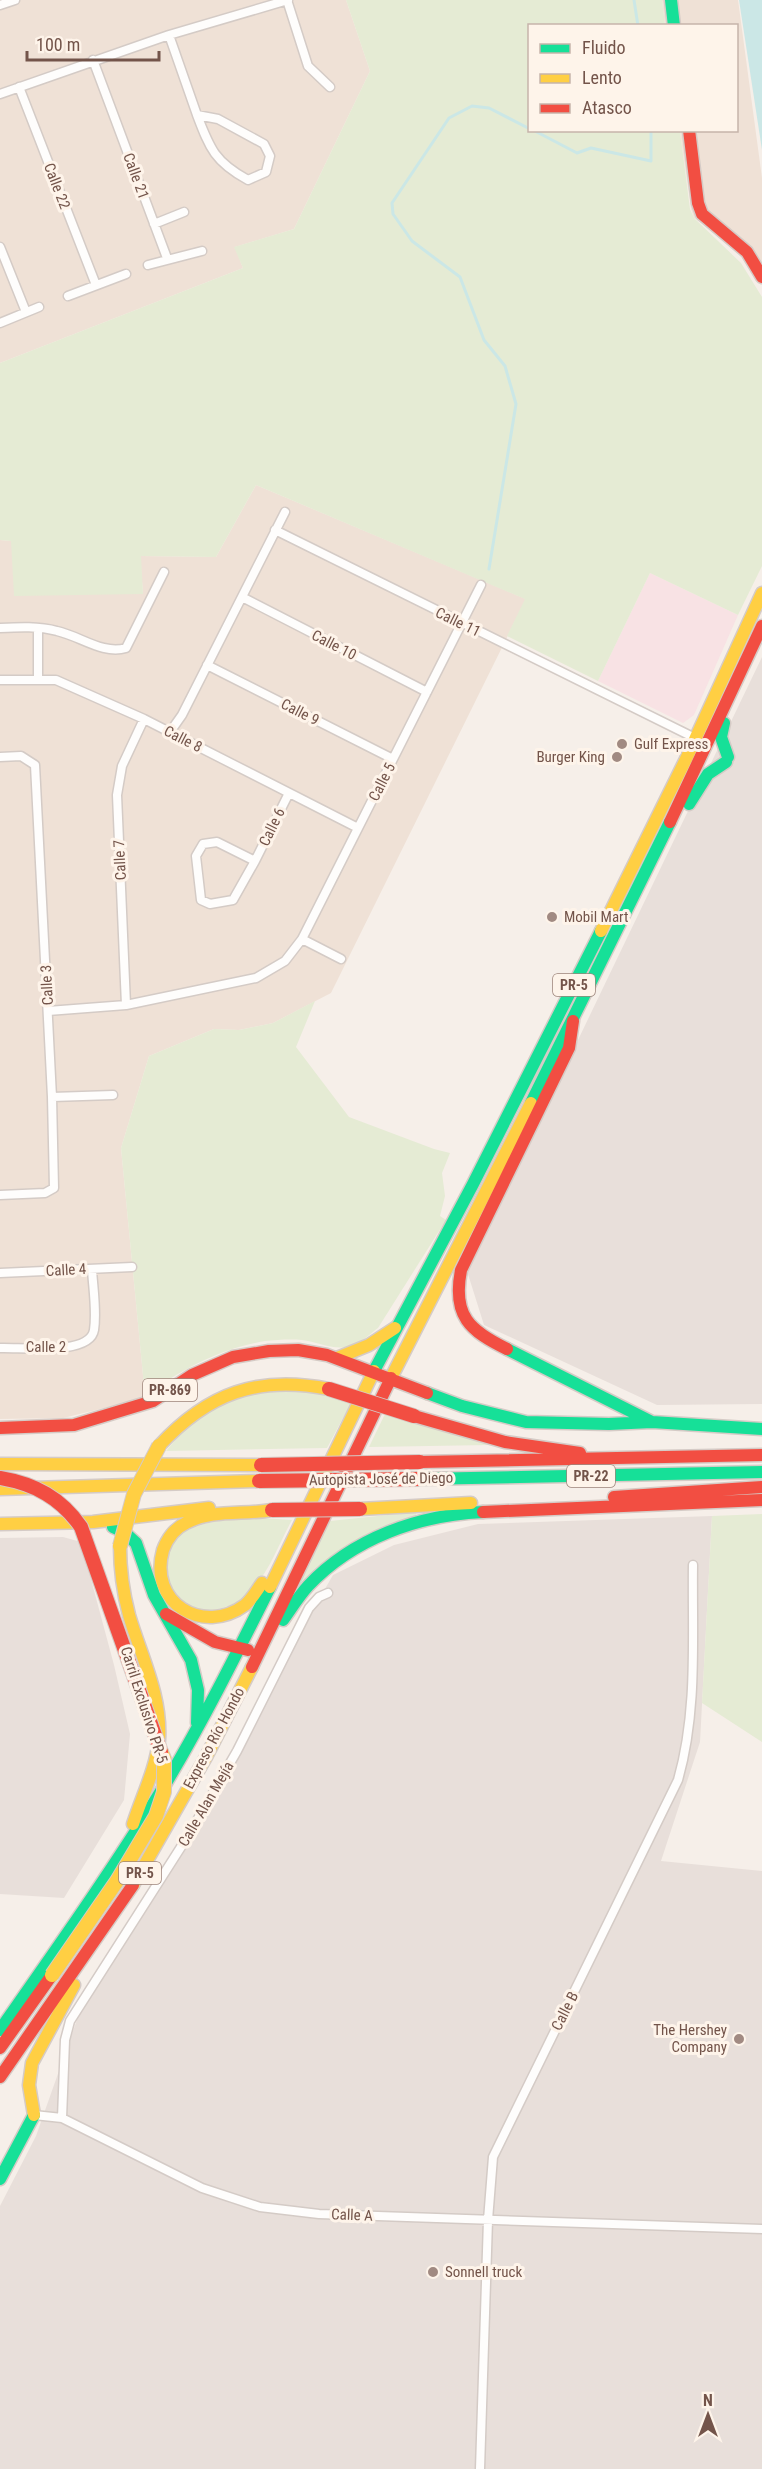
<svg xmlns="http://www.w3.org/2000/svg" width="762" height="2469" font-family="'Roboto Condensed',sans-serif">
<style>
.residential{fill:#efe1d6}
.industrial{fill:#e8dfda}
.medical{fill:#f8e2e4}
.green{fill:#e5ebd4}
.water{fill:#cbe7e6}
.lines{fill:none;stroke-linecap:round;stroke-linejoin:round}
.stream{stroke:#cbe7e6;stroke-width:3}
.street-casing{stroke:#d4cbc6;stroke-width:11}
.fast-casing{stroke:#d5cbc6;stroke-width:15}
.slow-casing{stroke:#d5cbc6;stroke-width:15}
.jam-casing{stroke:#d5cbc6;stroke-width:15}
.street{stroke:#fefdfc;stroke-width:8}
.fast{stroke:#16e098;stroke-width:12}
.slow{stroke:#ffcf43;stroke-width:12}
.jam{stroke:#f24e42;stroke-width:12}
.slow-bridge-casing{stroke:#d5cac5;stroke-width:16;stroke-linecap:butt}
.jam-bridge-casing{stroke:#d5cac5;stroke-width:16;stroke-linecap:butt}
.slow-bridge{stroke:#ffcf43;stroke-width:14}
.jam-bridge{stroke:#f24e42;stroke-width:14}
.poi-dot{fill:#a18a82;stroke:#fef4ea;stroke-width:2}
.labels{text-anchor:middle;stroke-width:6;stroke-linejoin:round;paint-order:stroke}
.shield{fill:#fef4ea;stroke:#9d847a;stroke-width:1.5}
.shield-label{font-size:14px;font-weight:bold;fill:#73544a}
.street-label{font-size:15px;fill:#73544a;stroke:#fef4ea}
.poi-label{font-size:15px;fill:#73544a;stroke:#fef4ea;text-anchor:start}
</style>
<rect width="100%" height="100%" fill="#f6efe9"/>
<path class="residential" d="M0,0H346L370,71L294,229L235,247L243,268L0,363Z
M662,0H738L762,178V281L745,254L694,218L691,209L680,131L736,130V26L665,25Z
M256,485L526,599L331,993L273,1023L239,1030L214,1029L149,1056L121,1148L145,1396L117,1405L63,1418L0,1419V540L11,541L120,594H143L140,556L216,557Z"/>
<path class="industrial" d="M762,657V1404L657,1405L484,1325L467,1271Z
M712,1516L700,1742L661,1861L762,1871V2469H0V2206L36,2136L78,2017L195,1835L292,1646L333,1575L394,1545L478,1524Z
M63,1537L81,1542L114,1665L130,1734L124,1800L64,1898L0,1894V1538Z"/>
<path class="medical" d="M650,573L738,615L694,715L683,723L598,681Z"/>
<path class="green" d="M346,0H662L665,25L530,26V130L680,131L690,209L694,218L741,263L762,297V566L738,615L650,573L598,681L507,636L525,599L256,485L216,557L141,556L143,594L14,596L11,541L0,540V363L243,268L234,247L294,229L370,71Z
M315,1001L296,1047L349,1117L434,1149L450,1153L442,1173L445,1196L440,1216L446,1220L378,1328C370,1334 361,1343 351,1346C334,1351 318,1342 302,1340C290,1339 276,1340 265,1341C219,1349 182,1369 145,1396L121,1148L149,1056L214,1029L239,1030L273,1023Z
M282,1388L321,1393L351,1403L327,1448L166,1451C199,1410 230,1396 282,1388Z
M385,1414L490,1445L369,1447Z
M416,1512V1516L300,1585L297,1584L330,1521Z
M762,1514V1742L702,1703L712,1516Z
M261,1518L292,1520C279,1543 269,1573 250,1592C232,1610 195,1620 176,1597C161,1579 162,1545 184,1532C208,1519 235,1520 261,1518Z"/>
<path class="water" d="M739,0H762V150Z"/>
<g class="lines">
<path class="stream" d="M634,0L638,26
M533,130L577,153L591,148L651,161V130
M489,569L516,404L505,366L484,340L460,277L412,241L393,214L392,203L449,118L472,106L489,108L530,129"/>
<g class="street-casing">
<path id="street" d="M287,0L308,66L330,87
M0,5L15,0
M169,35L197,115
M93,60L167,258
M19,87L96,285
M0,94L169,35L288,0
M197,115L218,119L264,144L270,156L266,172L248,180C215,162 210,149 197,115Z
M154,224L184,212
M0,247L26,312
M148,265L202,251
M68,296L126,274
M0,323L39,307
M275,530L697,739
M242,597L427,692
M0,628C19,627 39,626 57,631C80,636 103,655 126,648L164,572
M207,665L393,759
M0,680H56L144,719L358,828
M38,680V628
M170,732L182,715L285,512
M0,757L21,756L35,765L52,1097L54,1188L45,1193L0,1195
M217,842L255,861L233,900L210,904L201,900L196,856L203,844Z
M255,861L289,793
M302,939L341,959
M126,1005L117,795L122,766L144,719
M48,1011L126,1005L256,978L285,961L302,939L481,585
M52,1097L113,1095
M0,1273L132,1267
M0,1348C21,1347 90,1356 94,1330C97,1311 93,1288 92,1269
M34,2115L62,2118L202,2188L260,2207L319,2214L762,2229
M62,2118L65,2040L70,2021L188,1836L237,1751L309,1608L319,1597L328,1593
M480,2469L488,2220L493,2157L678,1780C698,1710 692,1636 693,1565"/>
</g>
<g class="fast-casing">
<path id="fast" d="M671,0L674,26
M724,723L721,737L728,757
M689,804L708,774L726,762
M531,1103L670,822
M507,1349L652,1422
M374,1371L473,1184L601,931
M427,1393L462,1406L526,1422L609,1424L652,1422L762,1429
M419,1479L762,1472
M113,1527L124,1532L136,1543L154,1595L191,1660L198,1690L197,1723
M283,1620C291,1609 298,1597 308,1586C353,1538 419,1515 483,1512
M0,2030C56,1950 112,1871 163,1788C202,1723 236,1655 270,1587
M0,2179L34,2115"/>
</g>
<g class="slow-casing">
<path id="slow" d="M601,931L686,759L762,593
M337,1358L369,1345L395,1328
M391,1378L531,1103
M159,1446C208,1393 258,1375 329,1389
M0,1464L261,1465
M0,1489L259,1481
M360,1509L471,1503
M0,1524L93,1522L209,1508
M120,1546C120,1570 123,1592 129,1615C141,1656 162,1696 159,1740C156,1769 142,1796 133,1824
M262,1583C257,1590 252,1599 245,1605C203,1636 148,1603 163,1550C167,1539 175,1528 186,1523C212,1509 244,1515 272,1510
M270,1587L374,1371
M133,1885L206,1757L252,1667
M34,2115L29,2085L32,2063L74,1985"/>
</g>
<g class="jam-casing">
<path id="jam" d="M689,130L698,203L702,214L747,252L762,277
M670,822L762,626
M507,1349C470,1331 452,1316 461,1270L569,1048L573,1021
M414,1416L505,1442L580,1453
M0,1428L74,1425L153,1401L192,1375L233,1357L269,1351L298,1350L327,1355L427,1393
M420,1462L762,1455
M614,1497L762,1487
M483,1512L762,1500
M166,1614L215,1642L248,1650
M252,1667L391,1378
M0,2048L52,1975
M0,2077L133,1885"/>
</g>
<use href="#street" class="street"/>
<use href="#fast" class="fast"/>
<use href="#slow" class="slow"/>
<use href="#jam" class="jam"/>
<g class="slow-bridge-casing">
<path id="slow-bridge" d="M120,1546L134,1494L159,1446
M52,1975L117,1881L156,1816L164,1792V1759L161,1752"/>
</g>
<g class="jam-bridge-casing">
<path id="jam-bridge" d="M329,1389L414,1416
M261,1465L420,1462
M0,1478C35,1484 61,1498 81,1527L161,1752
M259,1481L419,1479
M272,1510L360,1509"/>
</g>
<use href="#slow-bridge" class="slow-bridge"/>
<use href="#jam-bridge" class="jam-bridge"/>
</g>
<g class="poi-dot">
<circle cx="622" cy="744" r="6"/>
<circle cx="617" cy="757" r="6"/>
<circle cx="552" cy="917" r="6"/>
<circle cx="739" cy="2039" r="6"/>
<circle cx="433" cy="2272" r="6"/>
</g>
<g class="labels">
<g class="shield">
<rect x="553" y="974" width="42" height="22" rx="4.5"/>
<rect x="143" y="1379" width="54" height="22" rx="4.5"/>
<rect x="567" y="1465" width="48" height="22" rx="4.5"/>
<rect x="119" y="1862" width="42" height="22" rx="4.5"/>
</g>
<g class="shield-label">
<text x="574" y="990">PR-5</text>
<text x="170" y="1395">PR-869</text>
<text x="591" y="1481">PR-22</text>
<text x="140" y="1878">PR-5</text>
</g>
<g class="street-label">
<text transform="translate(136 176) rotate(70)" y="5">Calle 21</text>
<text transform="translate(57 186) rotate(69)" y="5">Calle 22</text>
<text transform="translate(458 622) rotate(26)" y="5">Calle 11</text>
<text transform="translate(334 645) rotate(27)" y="5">Calle 10</text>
<text transform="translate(300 712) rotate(27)" y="5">Calle 9</text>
<text transform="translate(183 739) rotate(27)" y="5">Calle 8</text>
<text transform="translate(382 782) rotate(-63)" y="5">Calle 5</text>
<text transform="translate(272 827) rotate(-64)" y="5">Calle 6</text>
<text transform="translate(120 860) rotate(-93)" y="5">Calle 7</text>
<text transform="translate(47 985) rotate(-93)" y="5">Calle 3</text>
<text transform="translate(66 1270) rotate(-3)" y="5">Calle 4</text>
<text x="46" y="1352">Calle 2</text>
<text transform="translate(381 1479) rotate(-1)" y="5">Autopista José de Diego</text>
<text transform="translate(144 1705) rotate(72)" y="5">Carril Exclusivo PR-5</text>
<text transform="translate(214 1738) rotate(-62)" y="5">Expreso Río Hondo</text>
<text transform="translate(206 1804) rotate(-60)" y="5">Calle Alan Mejía</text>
<text transform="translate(565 2011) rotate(-63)" y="5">Calle B</text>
<text transform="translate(352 2215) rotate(2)" y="5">Calle A</text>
</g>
<g class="poi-label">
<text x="634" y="749">Gulf Express</text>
<text x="605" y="762" text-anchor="end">Burger King</text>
<text x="564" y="922">Mobil Mart</text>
<text x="727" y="2035" text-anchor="end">The Hershey<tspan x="727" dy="17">Company</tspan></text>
<text x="445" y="2277">Sonnell truck</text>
</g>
</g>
<rect x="528" y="24" width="210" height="108" fill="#fef4ea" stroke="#c6b4aa" stroke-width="1.5"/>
<rect x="540" y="44" width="30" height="9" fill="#16e098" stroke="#c6b4aa" stroke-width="1.5"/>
<text x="582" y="54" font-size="18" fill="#73544a">Fluido</text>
<rect x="540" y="74" width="30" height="9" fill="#ffcf43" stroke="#c6b4aa" stroke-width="1.5"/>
<text x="582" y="84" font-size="18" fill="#73544a">Lento</text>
<rect x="540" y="104" width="30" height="9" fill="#f24e42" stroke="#c6b4aa" stroke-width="1.5"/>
<text x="582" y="114" font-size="18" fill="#73544a">Atasco</text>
<g transform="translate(708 2415)" stroke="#fef4ea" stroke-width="4.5" paint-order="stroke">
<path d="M0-4.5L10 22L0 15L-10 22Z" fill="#73544a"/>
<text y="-9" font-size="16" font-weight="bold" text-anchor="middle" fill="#73544a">N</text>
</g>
<path d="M27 51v9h132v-9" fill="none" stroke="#73544a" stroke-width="3"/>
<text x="36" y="51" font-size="18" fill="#73544a" stroke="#fef4ea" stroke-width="4.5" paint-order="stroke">100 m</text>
</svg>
